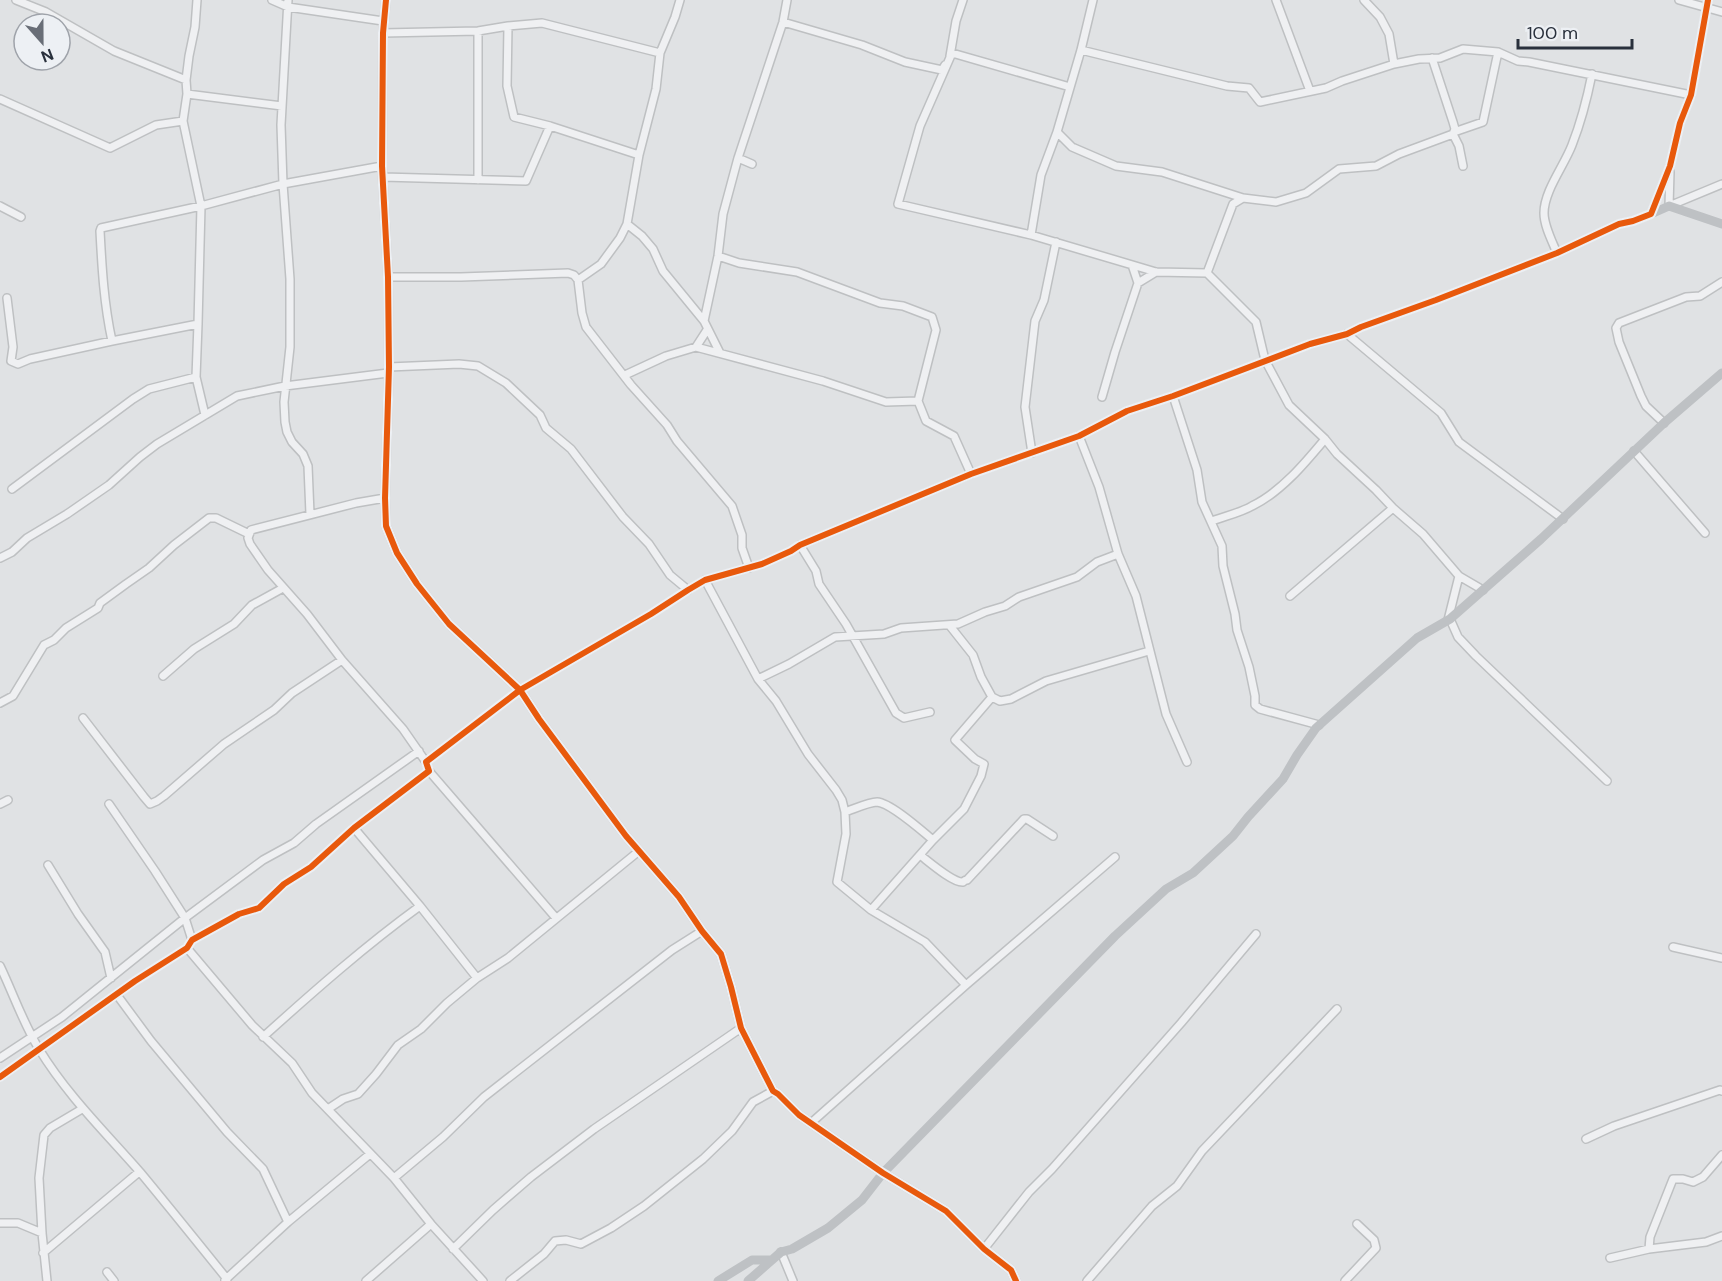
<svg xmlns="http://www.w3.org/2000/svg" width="1722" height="1281" font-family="'DM Sans',sans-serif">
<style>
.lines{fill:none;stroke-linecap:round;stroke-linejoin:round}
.street-casing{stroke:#bec0c2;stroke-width:10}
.street{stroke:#eff0f2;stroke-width:7}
.secondary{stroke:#bec1c4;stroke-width:9}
.cycleway-casing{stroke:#edf0f4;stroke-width:10}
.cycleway{stroke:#e8590c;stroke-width:6}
</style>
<rect width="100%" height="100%" fill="#e0e2e4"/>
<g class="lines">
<g class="street-casing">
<path id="street" d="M16,0L46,12L114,51L186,80
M197,0L195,27L189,56L186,80L187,94L183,121L201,206L198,324L196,377L205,415
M272,0L288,7L383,21
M288,0L281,125L283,184L290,279V347L284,402L285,422L287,432L292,442L303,454L308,466L310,514
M386,0L383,33L382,166L388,277L389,367L385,498L386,526L397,553L417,584L449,624L520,690L539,719L626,836L679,897L702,931L721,954L731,987L741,1028L773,1091L778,1094L799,1115L883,1173L946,1211L984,1249L1011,1270L1016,1281
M1093,0L1081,50L1057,132L1072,147L1116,166L1162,172L1243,198
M1276,0L1310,91
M1364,0L1380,17L1389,34L1394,64
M1679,0L1722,12
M783,22L862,45L905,62L942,70L945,65
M508,26L507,86L514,117L550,126L639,155
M478,31V180
M383,33L478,31L508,26L542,23L660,53L656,89L639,155L627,224L620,238L601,264L578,280
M1081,50L1227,86L1249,88L1260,102L1326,88L1342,81L1394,64L1419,59L1440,58L1463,49L1498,52L1518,61L1529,62L1691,95
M660,53L675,17L680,0
M950,56L956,21L963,0
M187,94L282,106
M0,99L110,148L156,125L183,121
M1057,132L1041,175L1031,235L1156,272L1207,273L1256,322L1265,360L1289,405L1325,439L1337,454L1376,490L1393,508L1423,534L1459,576L1483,590
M1454,132L1483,122L1498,52
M1453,134L1459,146L1463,166
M738,158L752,164
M1670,172L1669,206L1722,184
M383,177L526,181L550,126
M0,206L21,217
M627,224L642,236L653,249L663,271L704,321
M1031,235L898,204L920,126L952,53L1070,87
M1557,253C1552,241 1544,226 1544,213C1544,191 1564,166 1572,145C1581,122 1587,99 1592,74
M718,256L739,263L797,272L880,303L903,306L932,317L936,330L918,401
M1207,273L1233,204L1243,198L1276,202L1306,193L1339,169L1376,166L1399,154L1453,134L1455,129L1453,122L1432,58
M388,277H461L568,273L574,275L578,280L582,313L586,327L631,385L667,425L677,441L732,506L742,535V548L749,568
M1138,283L1156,272
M7,298L13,347L11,361L18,364L30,359L112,341L198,324
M1347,334L1441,413L1459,442L1563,519
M112,341C104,304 102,269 100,231L101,228L201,206L283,184L382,166
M696,347L707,330
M720,353L704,321L718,256L723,214L738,158L783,22L787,0
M389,367L459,364L478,366L506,383L540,415L546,428L571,449L623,517L649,544L670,575L688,590
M625,375L666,356L696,347L823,381L886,402L918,401L926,421L954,436L971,474
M1173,396L1197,470L1202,502L1222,546L1223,566L1235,614L1237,630L1249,667L1255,696V705L1260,709L1319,725
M1102,397L1115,352L1138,283L1132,265
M1664,423L1646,406L1641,396L1619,342L1616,328L1619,323L1686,297L1700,296L1722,282
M1079,436L1099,487L1118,554L1136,596L1166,714L1187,762
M1634,451L1705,533
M1032,453L1025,407L1035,321L1044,300L1056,242
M12,489L133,399L149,389L196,377
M385,498L356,503L251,530L248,538L250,544L268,570L307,614L342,660L403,729L426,762
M1212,521C1225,516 1240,513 1252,506C1281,492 1305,463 1325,439
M800,545L816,571L819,584L846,624L896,713L904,718L930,712
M0,558L12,552L27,538L67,514L109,485L140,457L157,444L237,396L285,386L388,373
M705,580L758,679L776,701L808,754L836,790L842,800L845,812L846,834L837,882L871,910L925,942L966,985
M1290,596L1393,508
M1450,619L1458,637L1476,656L1607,781
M1448,620L1459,576
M950,626L973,655L981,677L992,697L1000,701L1011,699L1046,681L1149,651
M163,676L194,649L234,624L252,605L283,588
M758,679L789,664L835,637L884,634L901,628L958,624L985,612L1005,606L1019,597L1077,577L1097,562L1118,554
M0,703L13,696L44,645L54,640L66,628L98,608L100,603L126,584L149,568L174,545L209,518H216L249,534
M83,718L144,797L150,804L157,801L164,796L224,744L274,710L292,693L342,660
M429,771L556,918
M0,804L8,800
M109,804L155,871L185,918L192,940
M845,812C854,809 869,802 877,802C891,803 922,831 933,840
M354,828L420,906L477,978
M920,855C928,861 953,883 963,882C964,881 966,880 967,880L1024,819H1027L1053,836
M48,865L78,914L105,952L111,978
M871,910L933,840L964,809L981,776L984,764L975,759L955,740L992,697
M1673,947L1722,958
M187,948L252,1025L292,1063L312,1093L394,1178L431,1224L483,1281
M0,966C13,993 23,1023 39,1049C67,1095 105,1132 140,1172C169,1207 198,1243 227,1279
M117,995L151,1041L227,1132L263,1169L288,1222
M263,1037C314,991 365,946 420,906
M0,1058L62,1017L185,918L263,860L294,843L316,824L419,751
M328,1109L343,1099L358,1094L376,1074L398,1045L421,1029L447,1003L477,978L508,958L639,851
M811,1123L966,985L1115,857
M1586,1139L1614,1126L1720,1090L1722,1091
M1722,1155L1703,1177L1693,1182L1683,1179H1673L1650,1237L1649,1249L1706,1242L1722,1236
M394,1178L443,1137L484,1097L672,950L702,931
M0,1223H18L42,1233
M453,1249L493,1210L531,1177L594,1129L741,1028
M984,1249L1029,1192L1052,1169L1181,1023L1256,934
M781,1252L793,1281
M43,1253L139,1172
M1610,1258L1649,1249
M107,1272L114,1281
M225,1280L288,1222L370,1154
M47,1281L42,1233L39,1178L44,1135L50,1128L82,1109
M366,1281L431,1224
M510,1281L544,1254L555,1241L566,1240L581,1244L611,1228L644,1206L703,1159L732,1131L753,1102L773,1091
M1087,1281L1152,1206L1177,1186L1202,1151L1337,1009
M1345,1281L1376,1248L1374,1240L1357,1224"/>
</g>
<use href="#street" class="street"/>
<path class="secondary" d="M1651,214L1669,206L1722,224
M0,1077L135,981L187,948L192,940L239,914L259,908L284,884L311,867L354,828L429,771L426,762L520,690L651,614L688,590L705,580L762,564L791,551L800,545L971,474L1079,436L1127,411L1173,396L1310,344L1347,334L1361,327L1436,300L1557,253L1619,224L1633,221L1651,214L1670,166L1680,123L1691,95L1708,0
M718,1281L752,1260H772
M748,1281L781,1252L792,1249L828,1228L862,1200L883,1173L1115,936L1166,889L1193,873L1233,836L1248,817L1283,779L1297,755L1316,728L1417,638L1450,619L1541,539L1664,423L1722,373"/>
<g class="cycleway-casing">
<path id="cycleway" d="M386,0L383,33L382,166L388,277L389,367L385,498L386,526L397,553L417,584L449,624L520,690L539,719L626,836L679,897L702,931L721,954L731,987L741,1028L773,1091L778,1094L799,1115L883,1173L946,1211L984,1249L1011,1270L1016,1281
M0,1077L135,981L187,948L192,940L239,914L259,908L284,884L311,867L354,828L429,771L426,762L520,690L651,614L688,590L705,580L762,564L791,551L800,545L971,474L1079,436L1127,411L1173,396L1310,344L1347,334L1361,327L1436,300L1557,253L1619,224L1633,221L1651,214L1670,166L1680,123L1691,95L1708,0"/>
</g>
<use href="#cycleway" class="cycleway"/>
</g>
<g transform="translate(42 42) rotate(159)"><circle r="28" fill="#edf0f4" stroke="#9fa3aa" stroke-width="1.5"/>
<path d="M0-4.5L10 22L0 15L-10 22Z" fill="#696e77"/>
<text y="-9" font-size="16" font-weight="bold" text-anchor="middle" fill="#29303c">N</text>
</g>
<path d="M1518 39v9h114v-9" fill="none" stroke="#29303c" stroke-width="3"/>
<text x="1527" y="39" font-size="18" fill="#29303c" stroke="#edf0f4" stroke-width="4.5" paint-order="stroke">100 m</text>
</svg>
